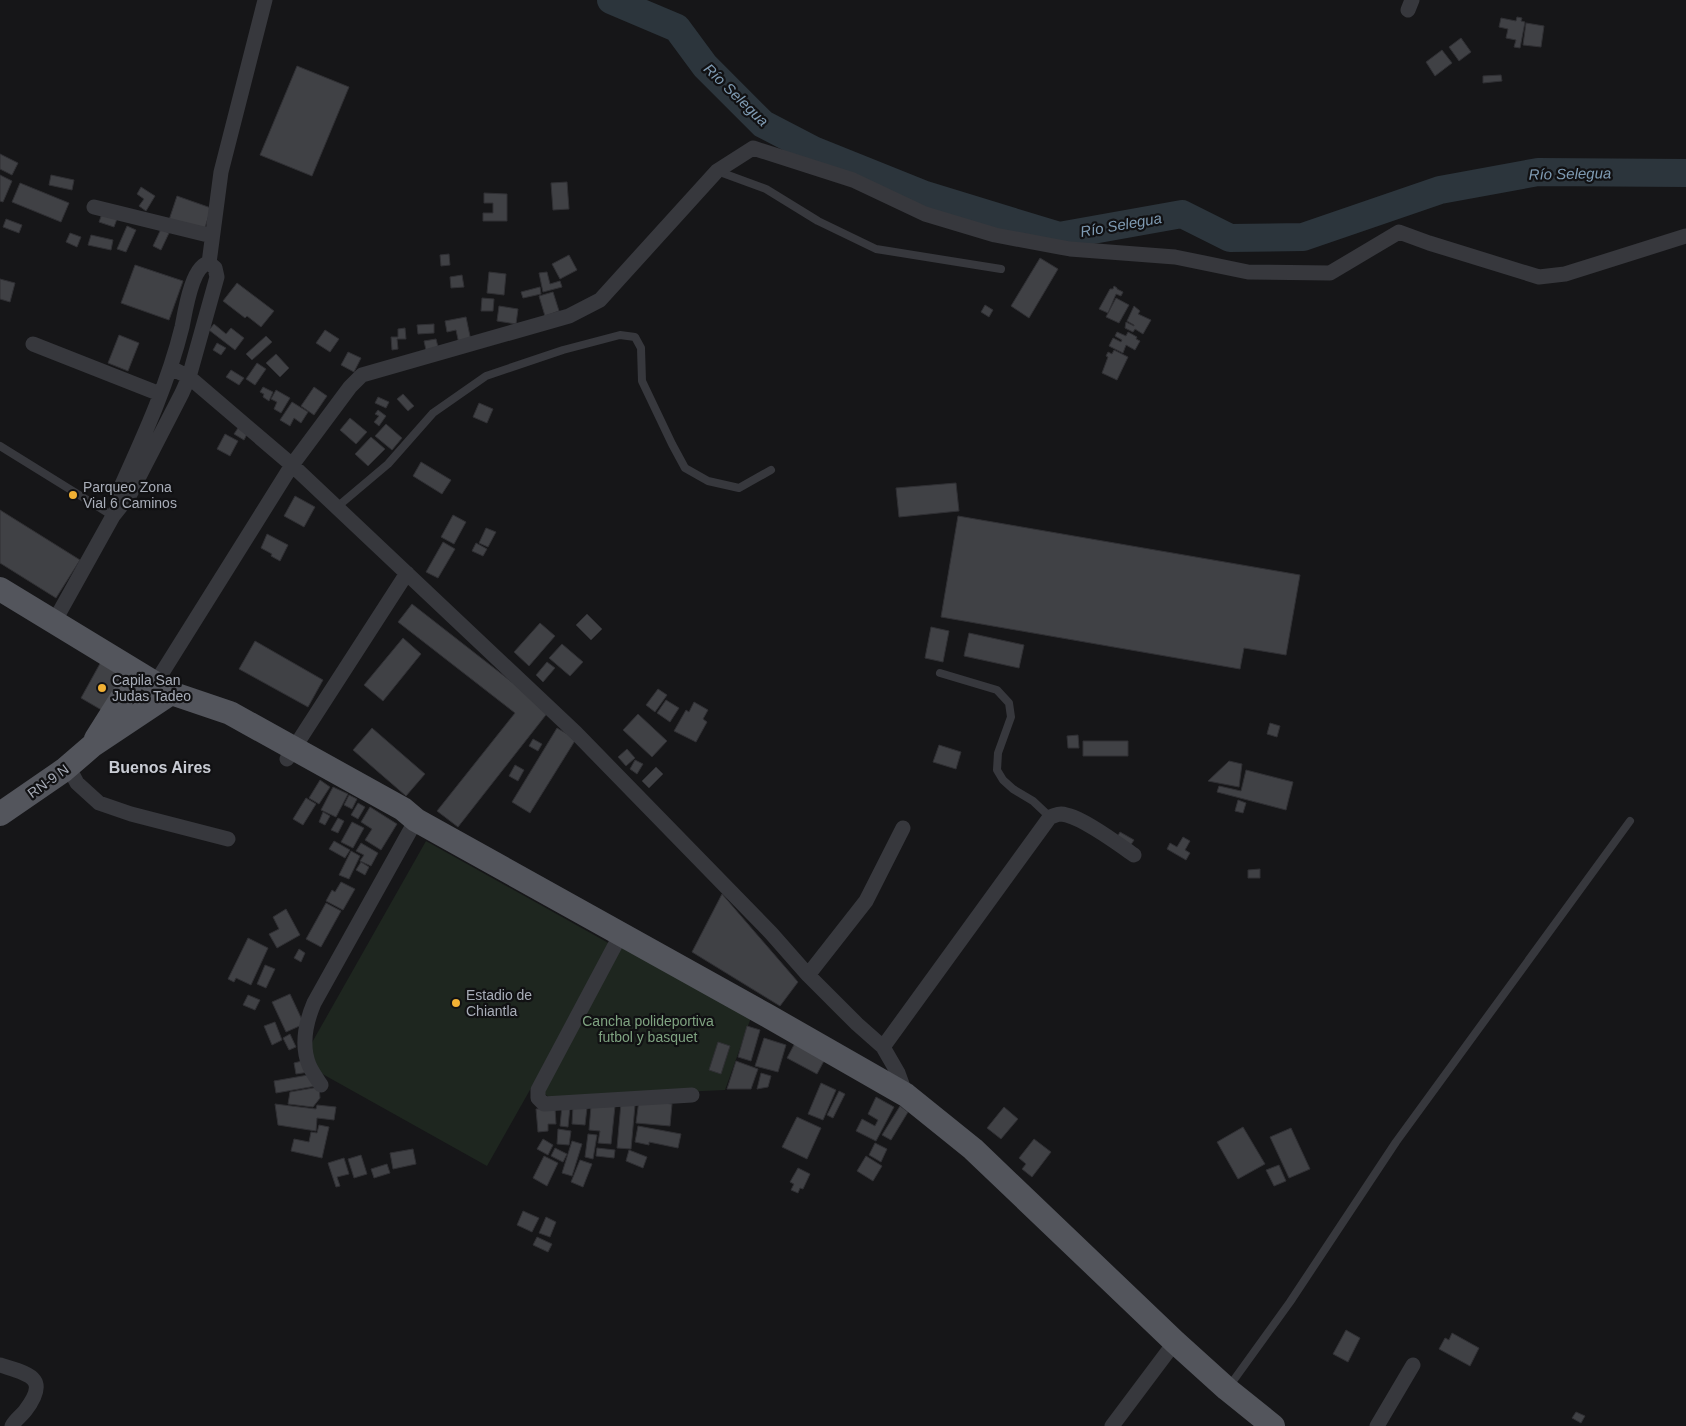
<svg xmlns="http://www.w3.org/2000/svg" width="1686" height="1426" font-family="Arial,sans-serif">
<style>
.green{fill:#1e261f}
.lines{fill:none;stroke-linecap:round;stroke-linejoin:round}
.river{stroke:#2c353c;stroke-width:28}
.building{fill:#404145;stroke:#303034}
.lane{stroke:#37383d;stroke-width:8}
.street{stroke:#37383d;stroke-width:15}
.primary{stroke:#53555c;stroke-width:24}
.poi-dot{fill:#f2b134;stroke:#111113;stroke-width:2}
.labels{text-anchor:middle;stroke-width:4.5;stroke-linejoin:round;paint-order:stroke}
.poi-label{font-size:14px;fill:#a8adb8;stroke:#111113;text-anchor:start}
.street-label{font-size:14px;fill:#a8adb8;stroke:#111113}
.park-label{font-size:14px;fill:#7fa381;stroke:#111113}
.water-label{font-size:15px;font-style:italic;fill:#7f9bb3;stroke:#111113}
.quarter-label{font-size:16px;font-weight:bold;fill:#c9ccd4;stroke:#111113}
</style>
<rect width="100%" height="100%" fill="#161618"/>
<path class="green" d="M426,841L612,945L487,1166L301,1062Z
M622,941L753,1012L725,1090L550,1098L541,1091Z"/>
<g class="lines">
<path class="river" d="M611,0L677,28L705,66L763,124L813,150L925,195L1059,236L1182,214L1230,238L1303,237L1440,190L1538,172L1686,173"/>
</g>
<path class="building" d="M1517,17L1522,18L1521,21L1525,22L1520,48L1514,47L1516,40L1506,38L1508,29L1499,27L1501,18L1516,21Z
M1526,23L1544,26L1541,47L1523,45Z
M1461,38L1471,52L1459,61L1449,47Z
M1442,50L1452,63L1435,76L1426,62Z
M297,66L349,87L312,176L260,155Z
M1501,75L1502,81L1483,83V76Z
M0,154L18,163L12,175L0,169Z
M0,175L12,181L3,202L0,201Z
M51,175L74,180L72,190L49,185Z
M567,182L569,209L553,210L551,183Z
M20,183L69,203L61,222L12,202Z
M141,187L155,196L146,211L139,206L144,199L137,194Z
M484,193L507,194V221H483V213H493V203H484Z
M177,196L211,208L204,231L169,220Z
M103,211L118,216L114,227L99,222Z
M6,219L22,225L19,233L3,227Z
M127,226L136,230L126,252L117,249Z
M161,229L169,233L161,250L153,246Z
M70,233L81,237L77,247L66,242Z
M91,235L113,240L111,250L88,245Z
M449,254L450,265L441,266L440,255Z
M569,255L577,270L560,279L552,264Z
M1040,258L1058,269L1029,318L1011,306Z
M135,265L183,281L169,320L121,303Z
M489,272L506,274L504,295L487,293Z
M547,272L550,284L560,281L562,287L543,292L539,273Z
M462,275L464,287L451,288L450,277Z
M0,279L15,283L10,302L0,299Z
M237,283L274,311L261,327L247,316L245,318L223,301Z
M1114,286L1117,288V289L1123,292L1121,296L1116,294L1108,313L1099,309L1110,289H1113Z
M540,287L541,294L523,298L521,292Z
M553,292L559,311L545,316L539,296Z
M482,298L494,299L493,311H481Z
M1116,298L1129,305L1119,323L1106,317Z
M985,305L993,310L989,317L981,312Z
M499,306L518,309L516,324L497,321Z
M1134,306L1140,311L1138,314L1151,320L1143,334L1135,329L1133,332L1125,328L1126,322L1134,326V325L1127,321Z
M466,317L471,341L459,344L456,330L447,332L445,321Z
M214,324L226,334L231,328L244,338L235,350L209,330Z
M434,324V333L418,334L417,325Z
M405,328L406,339H397L398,349L392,350L391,337H398V329Z
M325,330L339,339L330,352L316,343Z
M1117,332L1126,336L1128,332L1137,337L1136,339L1140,341L1135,350L1126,345L1123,353L1109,346L1113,338L1121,342L1122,340L1115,336Z
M119,335L139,343L128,371L108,363Z
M266,336L272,342L252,360L246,354Z
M436,339L438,347L426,350L424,341Z
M217,343L226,348L221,355L213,350Z
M1114,350L1128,357L1117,380L1102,373L1108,357L1106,356L1108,352L1112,354Z
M348,352L361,358L354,372L341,365Z
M276,354L289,368L280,377L266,363Z
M257,363L266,369L255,385L246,379Z
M231,370L244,378L239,385L226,377Z
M263,387L273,392L269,401L263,397L264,394L260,392Z
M314,387L327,396L314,415L301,406Z
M276,390L290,398L281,413L274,409L277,402L271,399Z
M403,394L414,406L408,411L397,399Z
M378,397L389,402L386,408L375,403Z
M292,402L308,412L301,423L294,418L290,426L280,420Z
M479,403L493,409L487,423L473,417Z
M378,410L386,416L379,426L374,422L379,416L375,414Z
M350,418L367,432L356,444L340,430Z
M386,424L402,438L392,450L375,436Z
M238,428L247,434L244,440L234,434Z
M225,434L238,441L230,456L217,449Z
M371,437L385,449L368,466L355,454Z
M421,462L451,480L442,494L413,476Z
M956,483L959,511L899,517L896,488Z
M295,496L315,507L304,527L284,516Z
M0,510L80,560L56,598L0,563Z
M453,515L466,522L454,544L441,537Z
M958,516L1300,575L1286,655L1244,648L1240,669L941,617Z
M486,528L496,532L488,547L479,543Z
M267,534L288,545L280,561L271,556L272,554L261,548Z
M443,542L455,549L438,578L426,572Z
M476,543L487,549L483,556L472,551Z
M412,604L549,711L458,827L437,811L515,713L398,622Z
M587,614L602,629L591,640L576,625Z
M540,623L555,636L529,666L514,652Z
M931,627L949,631L943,662L925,658Z
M969,633L1024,645L1019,668L964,656Z
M403,638L421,654L383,701L364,685Z
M255,641L323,680L308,707L239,669Z
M562,644L583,662L570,676L549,658Z
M102,660L126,673L105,712L81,698Z
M547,662L555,668L543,682L536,675Z
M658,689L667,695L655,712L646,705Z
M666,700L679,708L670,722L657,713Z
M694,702L708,710L703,719L707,722L696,742L674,731L686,710L689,712Z
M638,714L667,741L652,757L623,730Z
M1270,723L1280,726L1277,737L1267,734Z
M372,728L425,774L406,796L353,750Z
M557,728L576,739L530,813L512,802Z
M1078,735L1079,748H1068L1067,736Z
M533,739L542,744L538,751L529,746Z
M1083,741H1128V756H1083Z
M939,745L961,752L956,769L933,762Z
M627,749L635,758L626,766L618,757Z
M635,760L643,764L637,774L630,769Z
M1229,761L1242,764L1239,787L1208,781Z
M515,765L524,770L518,781L509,776Z
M656,767L663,774L649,788L642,781Z
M1246,770L1293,782L1286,810L1217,792L1219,786L1241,791Z
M320,780L330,787L319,804L309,798Z
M333,787L348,794L336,817L321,810Z
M349,795L357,799L352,809L344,805Z
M306,798L316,804L303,825L293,819Z
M1238,800L1246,803L1243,813L1235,811Z
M358,803L365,807L358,819L351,815Z
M370,807L397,824L381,850L365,840L372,829L361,822Z
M323,812L330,816L325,825L319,822Z
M338,818L344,821L338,833L331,830Z
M352,822L364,828L353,848L341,842Z
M1120,832L1134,840L1130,846L1116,839Z
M1183,837L1190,841L1185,850L1190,853L1186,860L1167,849L1170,843L1177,847Z
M334,841L350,850L345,858L329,849Z
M361,843L378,853L371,866L360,861L364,855L356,851Z
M351,851L360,856L349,879L339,875Z
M361,862L369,867L365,875L356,870Z
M1260,869V878H1248V870Z
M341,882L355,889L343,910L326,901L332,890L335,892Z
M722,894L798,982L780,1006L692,952Z
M326,903L341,911L321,947L306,939Z
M286,909L300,935L277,948L269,934L279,929L273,917Z
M248,938L268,948L251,985L236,978L234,982L228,979Z
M299,949L305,953L301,962L294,958Z
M265,965L275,969L266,988L257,984Z
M290,994L304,1024L286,1032L272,1002Z
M248,995L260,1000L255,1010L243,1005Z
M275,1022L282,1040L272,1045L264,1026Z
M747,1026L760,1030L751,1061L738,1057Z
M290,1034L296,1047L289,1050L283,1038Z
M764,1038L786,1045L778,1072L755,1066Z
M718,1042L730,1046L721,1074L709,1070Z
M795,1043L825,1059L817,1074L787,1058Z
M306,1060L309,1072L296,1074L294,1063Z
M736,1061L758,1069L751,1089H727Z
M761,1073L771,1076L768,1087L757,1089Z
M314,1074L316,1086L276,1093L274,1081Z
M821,1083L836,1090L823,1120L808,1114Z
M319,1087L320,1098L313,1107L288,1104L290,1092Z
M839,1091L845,1094L833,1118L827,1115Z
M876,1097L894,1107L876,1141L856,1131L862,1119L875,1126L878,1120L868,1114Z
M639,1100L672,1104L670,1126L636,1123Z
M621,1103L635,1105L631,1149L617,1148Z
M275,1104L316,1109L317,1105L336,1107L334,1120L317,1118L316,1131L278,1125Z
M562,1106L570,1107L568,1127L560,1126Z
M591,1106H615L611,1144L598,1143L600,1131L589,1130Z
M900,1106L908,1112L891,1140L882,1135Z
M573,1107L587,1108L585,1125L572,1124Z
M1004,1107L1018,1119L1001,1139L987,1128Z
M555,1108L556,1124H548V1131L538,1132L536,1109Z
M797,1117L821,1128L807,1159L782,1147Z
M319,1125L329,1127L322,1158L291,1151L294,1139L309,1142L311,1132L317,1133Z
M638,1126L681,1134L678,1148L649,1142V1145L635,1142Z
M1243,1127L1265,1164L1238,1179L1217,1142Z
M1291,1128L1310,1169L1289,1178L1270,1137Z
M558,1129L571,1131L569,1145L557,1144Z
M588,1134L597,1135L593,1159L585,1157Z
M543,1139L553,1145L548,1155L537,1149Z
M1034,1139L1051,1152L1032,1177L1022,1169L1026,1164L1019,1158Z
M572,1141L582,1144L572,1176L562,1173Z
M875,1143L887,1149L881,1162L869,1155Z
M555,1148L567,1154L563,1162L551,1156Z
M597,1148L615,1150L614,1158L596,1156Z
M413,1149L416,1164L393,1169L390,1153Z
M629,1150L647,1157L643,1168L626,1161Z
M361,1155L367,1174L354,1178L348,1159Z
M544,1156L558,1163L547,1186L533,1178Z
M866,1156L882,1166L873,1181L857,1171Z
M344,1158L349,1174L337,1177L340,1186L336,1187L328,1163Z
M580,1160L592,1164L583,1187L571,1182Z
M387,1164L390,1173L374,1178L371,1169Z
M1279,1165L1286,1181L1274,1186L1266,1170Z
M798,1168L810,1174L803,1189L800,1188L798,1193L791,1190L794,1184L790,1182Z
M523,1211L539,1218L532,1232L517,1225Z
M546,1217L556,1222L550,1237L539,1233Z
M537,1237L552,1244L548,1252L533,1245Z
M1346,1330L1360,1338L1348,1362L1333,1354Z
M1452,1333L1479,1348L1470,1366L1439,1349L1445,1338L1449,1340Z
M1576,1412L1585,1416L1581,1423L1572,1418Z"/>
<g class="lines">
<path class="lane" d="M717,171L766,189L818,221L876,249L1001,269
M0,446L113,516
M337,507L388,464L433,413L486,376L563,350L620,335L635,337L641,348L642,381L672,444L685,468L708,481L739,488L771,470
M940,673L997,690L1009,703L1011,717L998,753L997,770L1003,780L1013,789L1033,801L1050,817
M1228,1388L1290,1302L1396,1142L1630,821"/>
<path class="street" d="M1408,10L1412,0
M94,207L212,236
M209,263L221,172L265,0
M33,344L160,394
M171,368L189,377L292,465L576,733L771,933L808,975L857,1024L883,1047L898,1073L906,1095
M116,511L119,491C143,438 168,384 182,327C185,312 192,265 209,263
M54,622L113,516L129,496L182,393L189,377L217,277L215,268L209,263
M155,684L292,465L350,387L362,375L569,316L600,300L717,171L753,148L853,180L925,214L995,235L1070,249L1175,257L1248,272L1330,273L1399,232L1429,243L1539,277L1565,274L1686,236
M287,759L407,573
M68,766L77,783L99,803L131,814L228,839
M621,934L538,1090V1098L544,1104L692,1095
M808,975L866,901L903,828
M883,1047L1050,817C1054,816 1057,814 1061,814C1080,815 1118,844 1134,855
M321,1085C317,1079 312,1072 309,1065C301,1045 306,1022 314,1003L416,820
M0,1365C28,1374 51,1377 25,1411C21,1416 15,1420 12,1426
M1112,1426L1175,1342
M1377,1426L1413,1365"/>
<path class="primary" d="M0,589L171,693L230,713L403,809L416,820L768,1016L906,1095L973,1149L1175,1342L1227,1389L1273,1426
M96,739L137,674
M0,814L64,770L93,745L171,693"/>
</g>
<g class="poi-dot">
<circle cx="73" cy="495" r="5"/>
<circle cx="102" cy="688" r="5"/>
<circle cx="456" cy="1003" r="5"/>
</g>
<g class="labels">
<g class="poi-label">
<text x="83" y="492">Parqueo Zona<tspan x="83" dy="16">Vial 6 Caminos</tspan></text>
<text x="112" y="685">Capila San<tspan x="112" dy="16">Judas Tadeo</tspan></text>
<text x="466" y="1000">Estadio de<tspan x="466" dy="16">Chiantla</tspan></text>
</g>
<g class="street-label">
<text transform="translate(48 781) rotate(-36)" y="5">RN-9 N</text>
</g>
<g class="park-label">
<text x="648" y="1026">Cancha polideportiva<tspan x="648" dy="16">futbol y basquet</tspan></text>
</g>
<g class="water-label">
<text transform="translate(736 95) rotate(44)" y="5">Río Selegua</text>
<text transform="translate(1570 174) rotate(-1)" y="5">Río Selegua</text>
<text transform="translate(1121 225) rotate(-10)" y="5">Río Selegua</text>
</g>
<g class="quarter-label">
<text x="160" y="773">Buenos Aires</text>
</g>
</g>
</svg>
